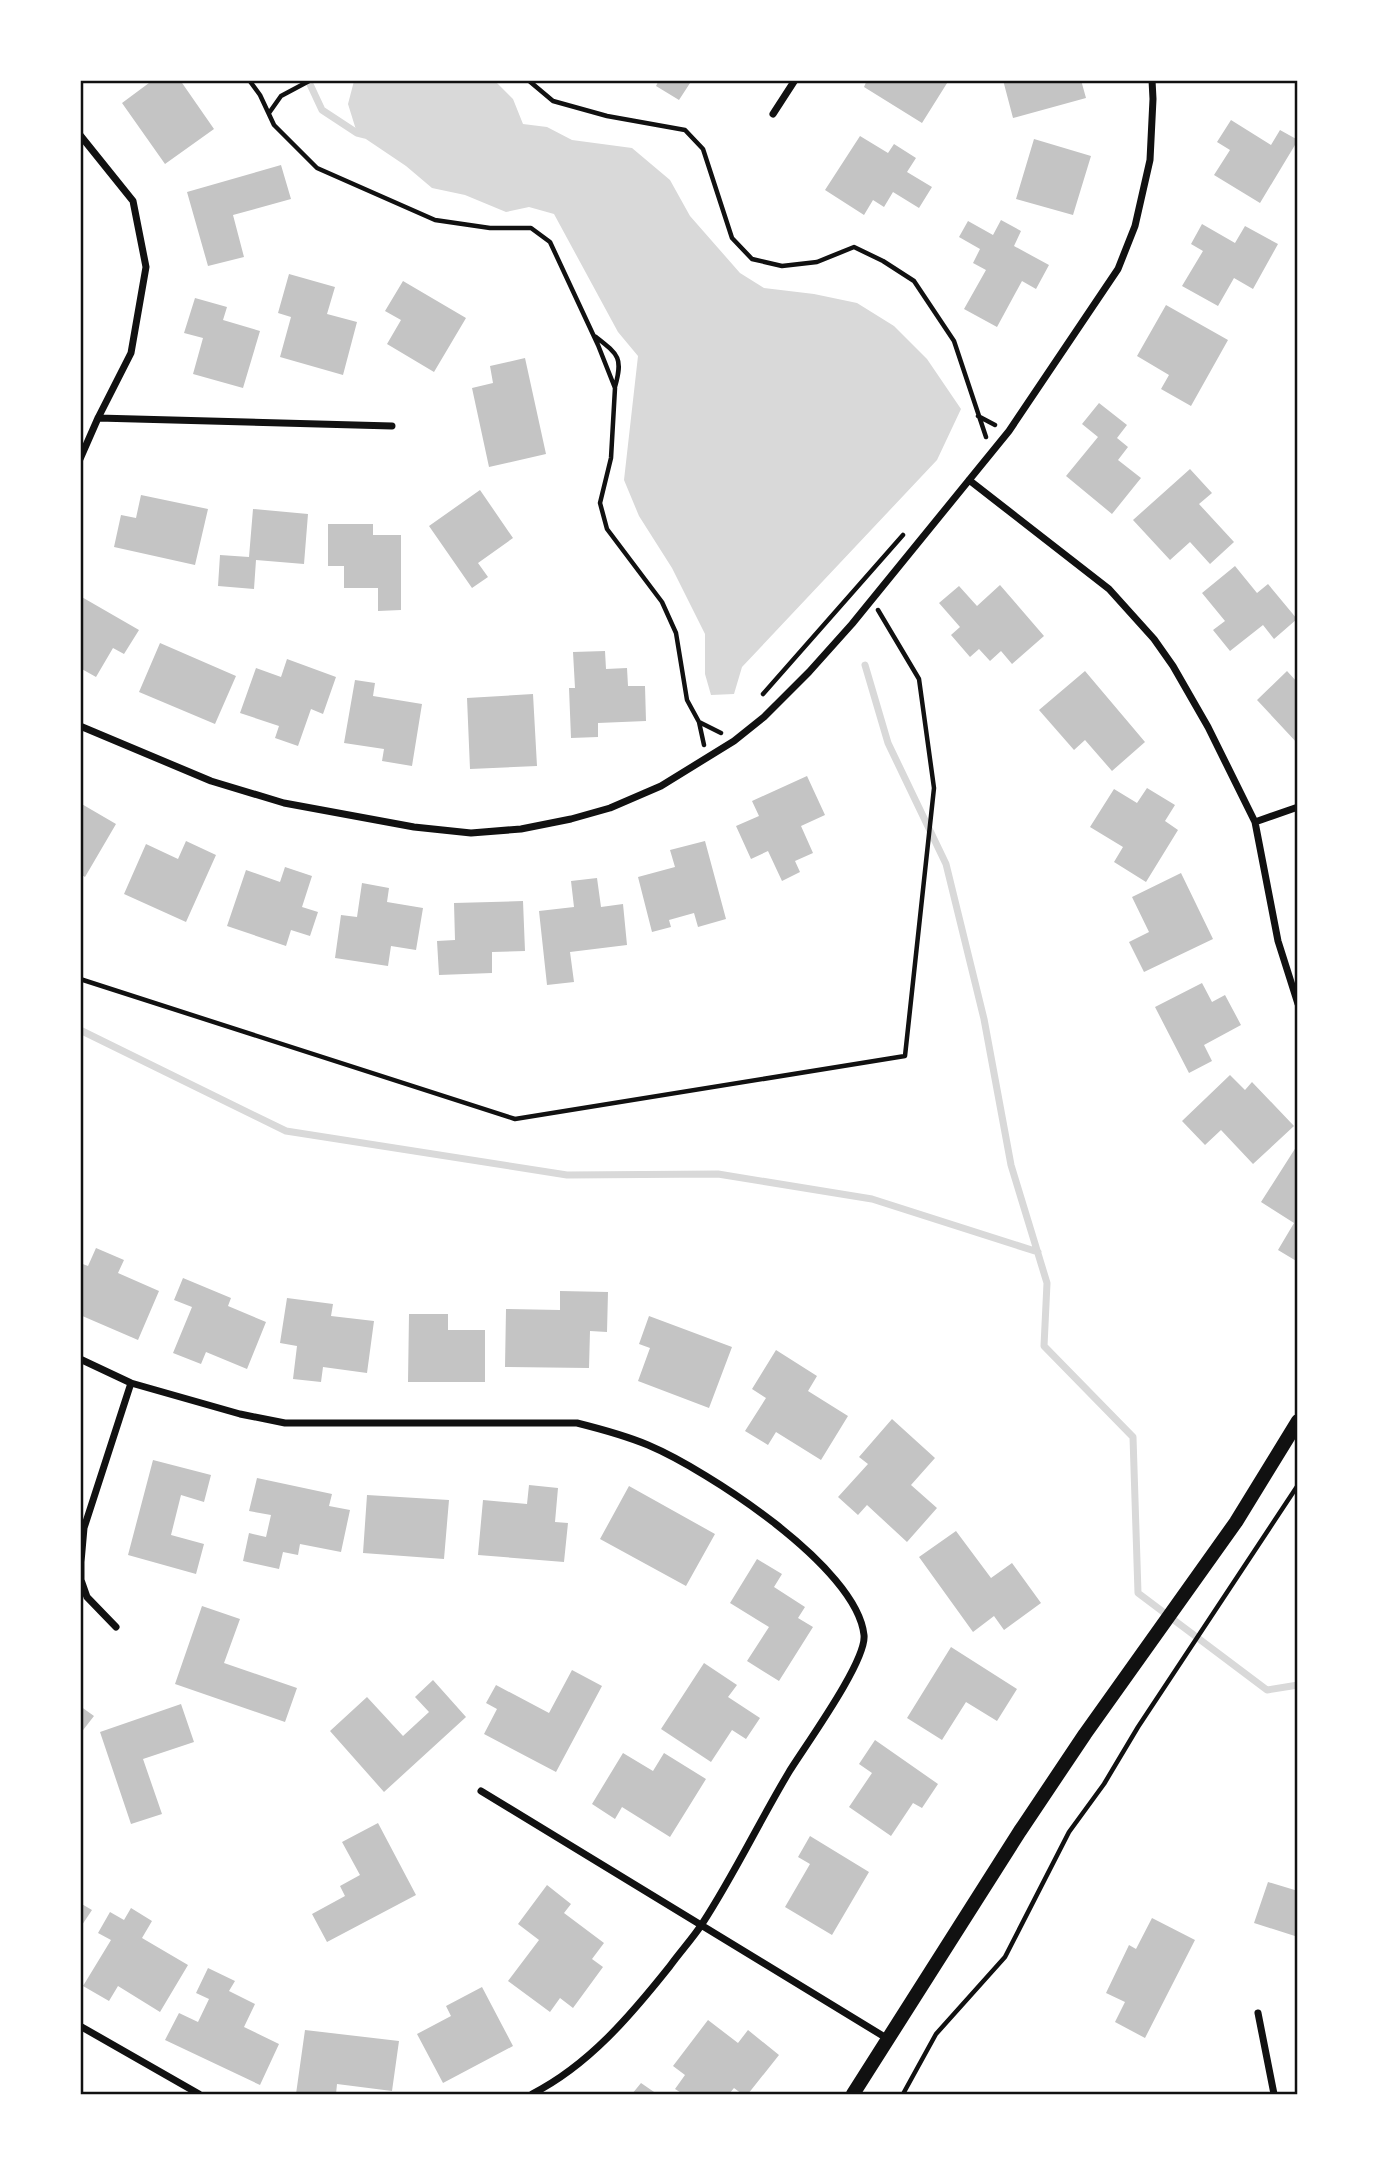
<svg xmlns="http://www.w3.org/2000/svg" width="1378" height="2175" font-family="Figtree,sans-serif">
<style>
.water{fill:#d9d9d9}
.lines{fill:none;stroke-linecap:round;stroke-linejoin:round}
.stream{stroke:#d9d9d9;stroke-width:7}
.building{fill:#c4c4c4}
.path{stroke:#111;stroke-width:4.5}
.minor{stroke:#111;stroke-width:7}
.secondary{stroke:#111;stroke-width:14}
.neatline{fill:none;stroke:#111;stroke-width:2.5}
</style>
<rect width="100%" height="100%" fill="#fff"/>
<path class="water" d="M354,81H495L513,99L523,124L547,127L572,140L632,148L670,180L690,216L740,273L764,288L814,294L857,303L894,326L927,359L961,409L937,460L742,667L734,694L711,695L705,674V634L672,568L639,516L624,480L638,356L618,332L554,214L529,207L506,212L465,195L432,188L406,166L357,133L348,104Z"/>
<g class="lines">
<path class="stream" d="M308,80L322,110L357,133L365,135
M865,665L888,743L946,864L984,1019L1011,1165L1047,1283L1044,1346L1133,1437L1138,1593L1267,1690L1298,1685
M80,1030L286,1131L567,1175L718,1174L872,1199L1038,1252"/>
</g>
<path class="building" d="M153,80H180L214,129L165,164L122,103Z
M659,80H692L679,100L656,86Z
M867,80H949L922,123L864,87Z
M1003,80H1081L1086,98L1013,118Z
M1231,120L1271,145L1280,130L1298,140L1260,203L1214,175L1230,150L1217,142Z
M860,136L888,153L894,144L916,158L907,172L932,187L919,208L893,192L884,207L873,200L864,215L825,190Z
M1034,139L1091,156L1073,215L1016,199Z
M281,165L291,199L233,215L244,257L208,266L187,192Z
M1001,220L1021,231L1014,246L1049,265L1036,289L1022,281L997,327L964,309L986,270L973,263L980,249L959,237L968,221L993,235Z
M1202,224L1235,243L1245,226L1278,244L1253,289L1234,278L1218,306L1182,286L1203,251L1191,244Z
M289,274L335,287L327,314L357,322L343,375L280,357L291,317L278,313Z
M403,281L466,318L434,372L387,344L401,320L385,311Z
M195,298L227,307L223,320L260,331L243,388L193,374L203,338L184,333Z
M1166,305L1228,340L1191,406L1161,389L1169,375L1137,356Z
M525,358L546,454L489,467L472,388L493,383L490,366Z
M1099,403L1127,425L1117,438L1128,447L1118,460L1141,478L1112,514L1066,476L1098,437L1082,424Z
M1190,469L1212,493L1199,504L1234,542L1210,564L1190,542L1170,560L1133,520Z
M480,490L513,538L478,563L488,577L472,588L429,526Z
M141,495L208,509L195,565L114,547L121,515L136,518Z
M253,509L308,514L304,564L256,560L254,589L218,586L220,555L249,557Z
M328,524H373V535H401V610L378,611V588H344V566H328Z
M1235,566L1257,593L1268,584L1297,619L1274,639L1263,625L1230,651L1213,630L1225,621L1202,593Z
M1000,585L1044,636L1012,664L1001,651L990,661L979,649L970,657L951,635L960,627L939,603L959,586L977,606Z
M80,596L139,630L124,654L113,648L96,677L80,668Z
M160,643L236,676L215,724L139,692Z
M605,651L606,669L627,668L628,686H645L646,721L598,723V737L571,738L569,688H575L573,652Z
M287,659L336,677L323,714L311,709L298,746L275,738L279,726L240,713L256,668L281,677Z
M1085,671L1145,742L1112,771L1085,740L1074,750L1039,710Z
M1287,671L1298,683V744L1257,700Z
M355,680L375,683L373,696L422,704L412,766L382,761L384,749L344,743Z
M533,694L537,766L470,769L467,698Z
M807,776L825,815L801,826L813,853L795,861L800,872L782,881L768,851L751,859L736,826L759,816L752,801Z
M1147,788L1175,805L1165,821L1178,830L1146,882L1114,862L1123,847L1090,827L1114,789L1137,803Z
M80,803L116,824L85,877L80,874Z
M186,841L216,855L186,922L124,894L146,844L178,859Z
M705,841L726,919L698,927L694,913L669,920L671,927L652,932L638,877L675,867L670,850Z
M285,867L312,876L302,907L318,912L310,936L291,930L286,946L227,926L246,870L280,882Z
M1181,873L1213,939L1144,972L1129,942L1149,932L1132,897Z
M597,878L601,907L623,904L627,945L570,952L574,982L547,985L539,911L574,907L571,881Z
M362,883L389,888L387,902L423,908L416,950L391,946L388,966L335,958L341,915L357,917Z
M523,901L525,951L492,952V973L439,975L437,941L455,940L454,903Z
M1202,983L1212,1002L1225,995L1241,1025L1204,1045L1212,1061L1189,1073L1155,1007Z
M1230,1075L1245,1090L1252,1082L1294,1126L1253,1164L1221,1130L1205,1145L1182,1121Z
M1298,1144V1262L1278,1250L1294,1223L1261,1202Z
M96,1248L124,1260L118,1273L159,1291L138,1340L80,1315V1263L88,1266Z
M183,1278L231,1298L228,1306L266,1322L247,1369L206,1352L201,1364L173,1353L192,1307L174,1300Z
M560,1291L608,1292L607,1332L590,1331L589,1368L505,1367L506,1309L560,1310Z
M287,1298L333,1304L331,1316L374,1321L367,1373L323,1367L321,1382L293,1379L297,1346L280,1343Z
M409,1314H448V1330H485V1382H408Z
M649,1316L732,1347L709,1408L638,1381L650,1348L639,1344Z
M776,1350L817,1376L808,1391L848,1416L821,1460L776,1432L768,1445L745,1431L766,1398L752,1389Z
M892,1419L935,1458L911,1485L937,1508L907,1542L867,1505L858,1515L838,1497L868,1464L859,1457Z
M153,1460L211,1475L204,1502L181,1495L171,1535L204,1544L196,1574L128,1555Z
M257,1478L332,1494L329,1506L350,1510L341,1552L300,1544L298,1555L283,1552L279,1569L243,1561L249,1533L266,1537L271,1515L249,1511Z
M529,1485L558,1488L555,1522L568,1523L564,1562L478,1555L483,1500L527,1504Z
M629,1486L715,1534L686,1586L600,1539Z
M367,1495L449,1500L444,1559L363,1553Z
M956,1531L991,1578L1012,1563L1041,1603L1004,1630L994,1616L973,1632L919,1557Z
M757,1559L782,1574L774,1587L805,1607L798,1618L813,1627L779,1681L747,1661L769,1627L730,1603Z
M202,1606L240,1619L224,1663L297,1688L285,1722L175,1684Z
M951,1647L1017,1689L997,1721L966,1702L942,1740L907,1718Z
M704,1663L737,1685L728,1697L760,1718L746,1739L732,1730L711,1762L661,1729Z
M572,1670L602,1686L556,1772L484,1734L497,1709L486,1703L496,1685L549,1713Z
M433,1680L466,1717L384,1792L330,1731L367,1697L403,1736L429,1712L415,1697Z
M181,1704L194,1742L143,1759L162,1814L131,1824L100,1732Z
M80,1706L94,1716L80,1734Z
M875,1740L938,1784L922,1808L913,1803L891,1836L849,1807L872,1773L859,1764Z
M623,1753L653,1771L664,1753L706,1779L670,1837L622,1807L615,1819L592,1804Z
M378,1823L416,1895L327,1942L312,1914L345,1896L340,1886L360,1875L342,1842Z
M810,1836L869,1872L832,1935L785,1907L810,1864L798,1857Z
M1268,1882L1298,1891V1937L1254,1923Z
M547,1885L571,1904L564,1913L604,1943L592,1959L603,1967L573,2008L560,1998L550,2012L508,1981L539,1940L518,1924Z
M80,1903L92,1910L80,1928Z
M131,1908L152,1921L142,1938L188,1965L160,2012L118,1986L109,2001L83,1986L111,1940L98,1933L110,1912L124,1920Z
M1152,1918L1195,1940L1145,2038L1115,2022L1125,2002L1106,1993L1129,1945L1136,1949Z
M208,1968L235,1981L229,1991L255,2004L244,2027L279,2044L260,2085L165,2040L179,2013L198,2022L209,1999L196,1993Z
M482,1987L513,2046L443,2083L417,2034L451,2016L446,2006Z
M708,2020L738,2043L748,2030L779,2055L748,2094H742L734,2088L729,2094H683L675,2089L685,2075L673,2066Z
M305,2030L399,2041L392,2091L337,2084L336,2094H296Z
M641,2083L657,2094H632Z"/>
<g class="lines">
<path class="path" d="M249,80L260,95L274,125L317,168L435,220L490,228H531L550,242L598,345L615,388L611,458L600,503L607,529L662,602L676,633L687,700L699,722L721,733
M528,80L553,101L607,116L685,130L703,149L732,238L752,259L782,266L817,262L854,247L883,261L914,281L954,341L986,437
M269,113L281,96L311,80
M596,337C619,355 623,358 615,387
M978,416L995,425
M763,694L903,535
M699,722L704,745
M80,979L515,1119L905,1056L934,788L919,679L878,610
M903,2094L936,2034L1005,1957L1069,1832L1104,1784L1138,1727L1298,1485"/>
<path class="minor" d="M773,114L795,80
M80,135L133,201L146,267L131,353L98,418L80,459
M98,418L392,426
M969,480L1109,589L1154,639L1173,666L1208,727L1255,822L1278,941L1298,1004
M80,726L211,781L284,803L414,827L471,833L521,829L571,819L610,808L661,786L734,741L764,717L809,672L852,624L1009,431L1118,269L1135,226L1150,160L1153,99L1152,80
M1255,822L1298,807
M80,1359L131,1383L240,1414L285,1423H577C601,1429 624,1435 648,1445C707,1470 857,1567 864,1635C867,1661 805,1746 789,1772C759,1822 734,1875 702,1924C693,1938 680,1952 670,1966C631,2015 589,2065 532,2094
M116,1627L87,1597L81,1580V1562L84,1528L131,1383
M481,1791L888,2039
M1258,2013L1274,2094
M80,2026L199,2094"/>
<path class="secondary" d="M853,2094L1020,1831L1085,1734L1236,1522L1298,1421"/>
</g>
<rect width="1378" height="2175" fill="none" stroke="#ffffff" stroke-width="164"/>
<rect x="82" y="82" width="1214" height="2011" class="neatline"/>
</svg>
